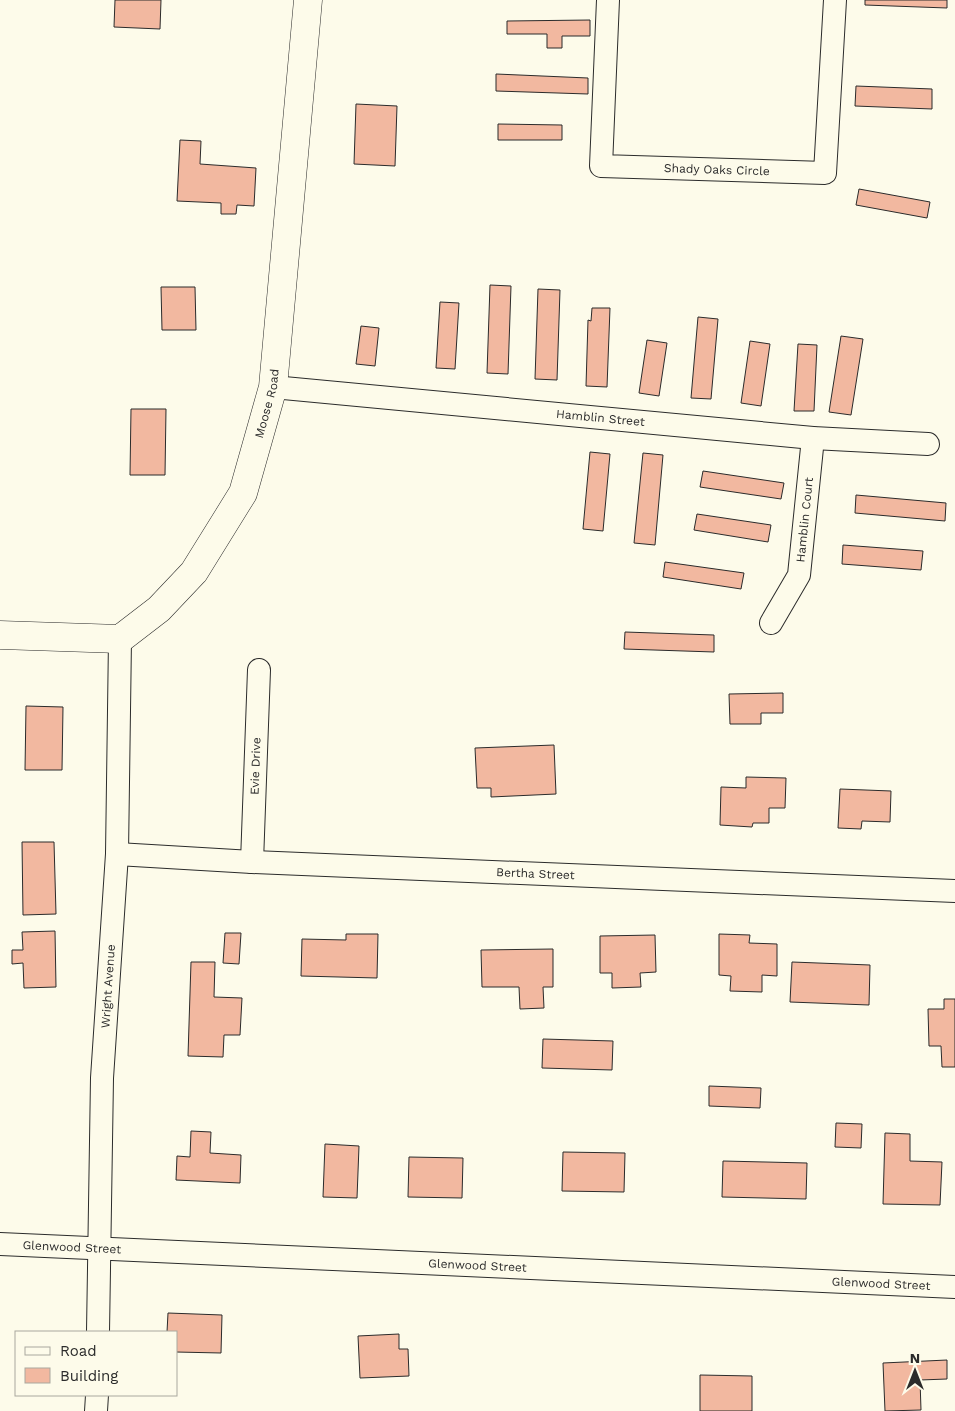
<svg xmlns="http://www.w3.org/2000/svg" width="955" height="1411" font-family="'Work Sans',sans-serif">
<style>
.building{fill:#f2b8a0;stroke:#2b2b2b}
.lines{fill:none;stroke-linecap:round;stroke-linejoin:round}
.street-casing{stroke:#2b2b2b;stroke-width:24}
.secondary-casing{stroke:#2b2b2b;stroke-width:29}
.street{stroke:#fdfbea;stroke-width:22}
.secondary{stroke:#fdfbea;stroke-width:28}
.labels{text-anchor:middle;stroke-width:4;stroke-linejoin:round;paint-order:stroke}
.street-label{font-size:12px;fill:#2b2b2b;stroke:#fdfbea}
</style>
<rect width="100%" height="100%" fill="#fdfbea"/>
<path class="building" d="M115,0H161L160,29L114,27Z
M865,0H947V8L865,5Z
M590,20V36H562V48H547V34H507V21Z
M496,74L588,78V94L496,91Z
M856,86L932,89V109L855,106Z
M356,104L397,106L395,166L354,164Z
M498,124L562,125V140H498Z
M180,140L201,141L200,164L256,168L254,206L237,205L236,214H221V203L177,201Z
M859,189L930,202L927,218L856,205Z
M490,285L511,286L508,374L487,373Z
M161,287H195L196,330H162Z
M538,289L560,290L557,380L535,379Z
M440,302L459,303L455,369L436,368Z
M592,308H610L607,387L586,386L588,320L591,321Z
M698,317L718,319L711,399L691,398Z
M361,326L379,328L375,366L356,364Z
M841,336L863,339L851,415L829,412Z
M647,340L667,343L659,396L639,393Z
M750,341L770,344L761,406L741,403Z
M798,344L817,345L814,411H794Z
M131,409H166L165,475H130Z
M590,452L610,454L603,531L583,529Z
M643,453L663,455L655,545L634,543Z
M703,471L784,483L781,499L700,487Z
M856,495L946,503L945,521L855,513Z
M697,514L771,525L768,542L694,530Z
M843,545L923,551L921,570L842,564Z
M665,562L744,573L741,589L663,577Z
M625,632L714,635V652L624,649Z
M783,693V713H761V724H730L729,694Z
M26,706L63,707L62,770H25Z
M554,745L556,794L491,797V788H477L475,748Z
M746,777L786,778L785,808H769V823H753L752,827L720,825L721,787L746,788Z
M840,789L891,791L890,822L862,821L861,829L838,828Z
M22,842H54L56,914L23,915Z
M55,931L56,987L24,988L23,963L12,964V950H23L22,932Z
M225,933H241L239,964L223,963Z
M346,934H378L377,978L301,976L302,939L346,940Z
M719,934L750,935L749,943L777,944V976L762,975V992L730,991L731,976L719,975Z
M655,935L656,972L640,973L641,987L612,988V973H600V936Z
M553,949V987H543L544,1008L520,1009L519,987H482L481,950Z
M191,962H215L214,997L242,998L240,1035H224L223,1057L188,1056Z
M792,962L870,965L869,1005L790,1002Z
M944,999H955V1067H942L941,1046H929L928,1009H944Z
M543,1039L613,1041L612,1070L542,1068Z
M709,1086L761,1088L760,1108L709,1106Z
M836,1123L862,1124L861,1148L835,1147Z
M191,1131L211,1132L210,1153L241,1155L240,1183L176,1180L177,1156L190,1157Z
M885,1133L910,1134V1161L942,1162L940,1205L883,1204Z
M325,1144L359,1146L357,1198L323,1197Z
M563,1152L625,1153L624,1192L562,1191Z
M409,1157L463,1158L462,1198L408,1197Z
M723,1161L807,1163L806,1199L722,1197Z
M168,1313L222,1315L221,1353L176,1352V1332H167Z
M399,1334V1349H408L409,1376L360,1378L358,1336Z
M947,1360V1379L920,1380L921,1410L885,1411L883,1363Z
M700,1375L752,1376V1411H700Z"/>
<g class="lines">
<g class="street-casing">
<g id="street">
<path id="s1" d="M608,0L601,166L825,173L835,0"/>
<path id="s2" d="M273,387L813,438L928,444"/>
<path id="s3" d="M771,623L799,575L813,438"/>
<path id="s4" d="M117,854L252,862L955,891"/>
<path id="s5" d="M252,862L259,670"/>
<path id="s6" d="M0,1244L955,1287"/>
<path id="s7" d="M98,1332L102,1078L117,854L120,639"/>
<path d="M96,1411L97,1395"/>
</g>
</g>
<g class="secondary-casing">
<g id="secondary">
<path id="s8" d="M0,635L120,639L159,609L194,572L243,493L273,387L308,0"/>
</g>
</g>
<use href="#street" class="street"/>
<use href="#secondary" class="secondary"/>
</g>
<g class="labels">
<g class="street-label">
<text dy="4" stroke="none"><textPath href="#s1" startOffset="282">Shady Oaks Circle</textPath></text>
<text dy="4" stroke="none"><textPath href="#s8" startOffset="406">Moose Road</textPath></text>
<text dy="4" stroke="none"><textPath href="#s2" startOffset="329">Hamblin Street</textPath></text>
<text dy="4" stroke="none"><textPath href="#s3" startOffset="111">Hamblin Court</textPath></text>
<text dy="4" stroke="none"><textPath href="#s5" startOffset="96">Evie Drive</textPath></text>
<text dy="4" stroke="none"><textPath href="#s4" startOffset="419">Bertha Street</textPath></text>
<text dy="4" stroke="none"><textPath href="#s7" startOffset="346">Wright Avenue</textPath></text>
<text dy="4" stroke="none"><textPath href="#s6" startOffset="72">Glenwood Street</textPath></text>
<text dy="4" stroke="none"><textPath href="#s6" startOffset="478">Glenwood Street</textPath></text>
<text dy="4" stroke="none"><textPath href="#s6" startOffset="882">Glenwood Street</textPath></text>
</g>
</g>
<rect x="15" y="1331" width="162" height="65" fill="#fdfbea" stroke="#a9a89e"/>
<rect x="25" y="1347" width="25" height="8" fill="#fdfbea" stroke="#a9a89e"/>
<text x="60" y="1356" font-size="15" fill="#2b2b2b">Road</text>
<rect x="25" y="1368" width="25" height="15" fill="#f2b8a0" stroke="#a9a89e"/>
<text x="60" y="1381" font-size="15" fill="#2b2b2b">Building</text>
<g transform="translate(915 1371)" stroke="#fdfbea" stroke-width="4" paint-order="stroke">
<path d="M0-4L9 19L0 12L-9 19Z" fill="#2b2b2b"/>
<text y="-8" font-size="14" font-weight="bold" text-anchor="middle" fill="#2b2b2b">N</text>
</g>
</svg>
